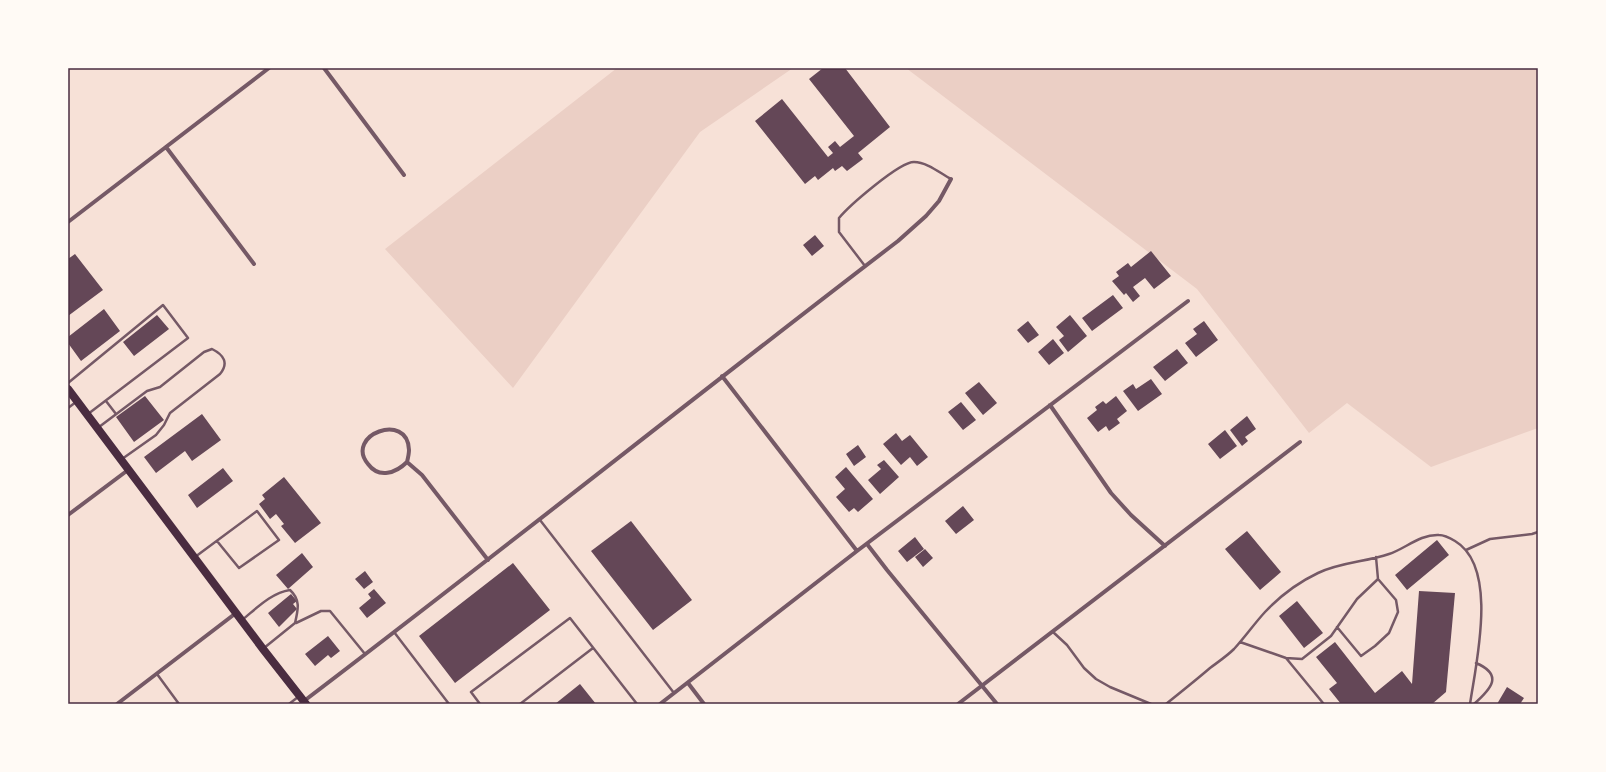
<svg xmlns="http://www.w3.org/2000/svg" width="1606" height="772" font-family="'Fira Sans',sans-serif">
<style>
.green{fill:#ebcfc5}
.building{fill:#644757}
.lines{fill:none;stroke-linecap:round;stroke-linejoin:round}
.service{stroke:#755966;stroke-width:2.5}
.minor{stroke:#755966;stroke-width:4}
.primary{stroke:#4a2c40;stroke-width:8}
.neatline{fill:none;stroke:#4a2c40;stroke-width:1.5}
</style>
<rect width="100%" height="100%" fill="#f7e1d7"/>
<path class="green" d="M617,68H793L700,132L513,388L385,249Z
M906,68H1538V428L1431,467L1347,403L1309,433L1197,289Z"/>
<path class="building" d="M823,68H845L890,127L858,153L863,159L847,171L842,166L835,171L833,168L818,180L815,176L805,184L755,121L782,99L828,157L833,153L828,147L835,141L840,147L854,136L809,79Z
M815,235L824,246L812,256L803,245Z
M1151,251L1171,276L1154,289L1145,278L1133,287L1140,296L1133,302L1126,293L1124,295L1112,281L1119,276L1116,272L1128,263L1131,267Z
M75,254L103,290L68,316V259Z
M1113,295L1123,308L1092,331L1082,318Z
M104,309L120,331L81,361L68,343V337Z
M157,315L169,329L134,356L123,342Z
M1070,315L1087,336L1068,352L1059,340L1064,336L1056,327Z
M1028,321L1039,335L1028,343L1017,330Z
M1204,321L1218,340L1196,357L1185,343L1197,334L1193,329Z
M1053,339L1064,353L1049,365L1038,352Z
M1177,349L1188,363L1165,381L1153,367Z
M1151,379L1162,394L1138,411L1123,391L1133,384L1136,389Z
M979,382L997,403L983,415L965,393Z
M145,396L164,420L134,442L116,417Z
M1116,396L1127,411L1117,419L1120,423L1109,431L1106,426L1098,432L1087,418L1097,410L1095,407L1103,401L1106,404Z
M961,402L976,420L963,430L948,412Z
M202,414L221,440L192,461L185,451L156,473L144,457Z
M1247,416L1256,429L1245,437L1248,441L1242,446L1230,430Z
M1225,430L1237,446L1220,459L1208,444Z
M896,433L902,441L910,435L928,457L917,466L910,457L901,465L883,444Z
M858,445L866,457L854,466L846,454Z
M884,460L899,477L880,494L868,480L881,469L877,465Z
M846,467L873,499L858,512L854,508L849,512L836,497L845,489L835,477Z
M223,468L233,481L197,508L188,495Z
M284,477L321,523L295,543L281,526L284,524L276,514L270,519L259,504L265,499L262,495Z
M963,506L974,520L956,534L945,521Z
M631,521L692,600L653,630L591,551Z
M1247,531L1281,572L1260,590L1225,549Z
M915,537L924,549L907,562L898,551Z
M1437,540L1449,555L1407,590L1395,575Z
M925,549L933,558L923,567L915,557Z
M302,553L313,567L288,589L276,575Z
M513,563L550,610L455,683L419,636Z
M365,571L373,582L364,589L355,579Z
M374,589L386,603L367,618L359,608L371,598L368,594Z
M1419,591L1455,593L1446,692L1432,704H1341L1329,689L1337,683L1316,657L1335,642L1375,693L1402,671L1412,684Z
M291,594L297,601L293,604L297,609L279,627L268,613Z
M1297,601L1323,633L1304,648L1279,616Z
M328,636L340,651L331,658L328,655L315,666L305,654Z
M580,684L596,704H555Z
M1507,687L1524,698L1520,704H1497Z"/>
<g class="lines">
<path class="service" d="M865,266L839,232V218C849,206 899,162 914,162C927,162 940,173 951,179
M68,383L163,305L188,338L88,414
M106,401L116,414
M68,408L76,402
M99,427L147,391L160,387L204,352L212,349C224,355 229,363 220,374L170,413L164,425L156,435L122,459
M540,520L674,693
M1466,550L1490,539L1532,534L1538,532
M195,557L257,511L279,540L239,568L217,541
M1376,557L1378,579
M242,620C257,608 271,593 290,590C301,600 298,610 295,623L264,648
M296,623L321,611H330L365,654
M394,632L449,704
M1053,632L1067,645L1084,668L1096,679L1110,687L1151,704
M1240,642L1286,658L1302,659L1331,636L1357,599L1378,579L1396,600L1398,612L1389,633L1375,646L1361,656L1337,627
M1286,658L1323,703
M157,674L179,704
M289,704L298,697
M480,704L471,692L570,618L637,704
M520,704L593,648
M1166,704C1181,692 1196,680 1210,668C1218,662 1227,656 1234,649C1245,637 1254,624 1265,612C1280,596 1299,582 1318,573C1341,562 1366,562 1389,554C1405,549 1420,534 1439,535C1445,535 1450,538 1455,541C1499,567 1476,663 1470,704
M1474,704C1491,689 1504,675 1476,663"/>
<path class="minor" d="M324,68L404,175
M166,147L254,264
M68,222L269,68
M722,376L857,551
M1050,405L1111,493L1131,515L1165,546
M407,462C396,473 379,479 368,464C344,435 408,411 409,450C409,454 408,458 407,462L422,475L488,560
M68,515L128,470
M867,544L887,570L997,704
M688,683L704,704
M304,701C503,550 699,393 898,241L926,216L939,201L951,179
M117,704L236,613
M660,704L857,551L1188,301
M958,704L1300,442"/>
<path class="primary" d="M68,389L263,649L306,704"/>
</g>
<rect width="1606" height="772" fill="none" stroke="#fffaf5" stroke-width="138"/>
<rect x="69" y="69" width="1468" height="634" class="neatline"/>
</svg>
